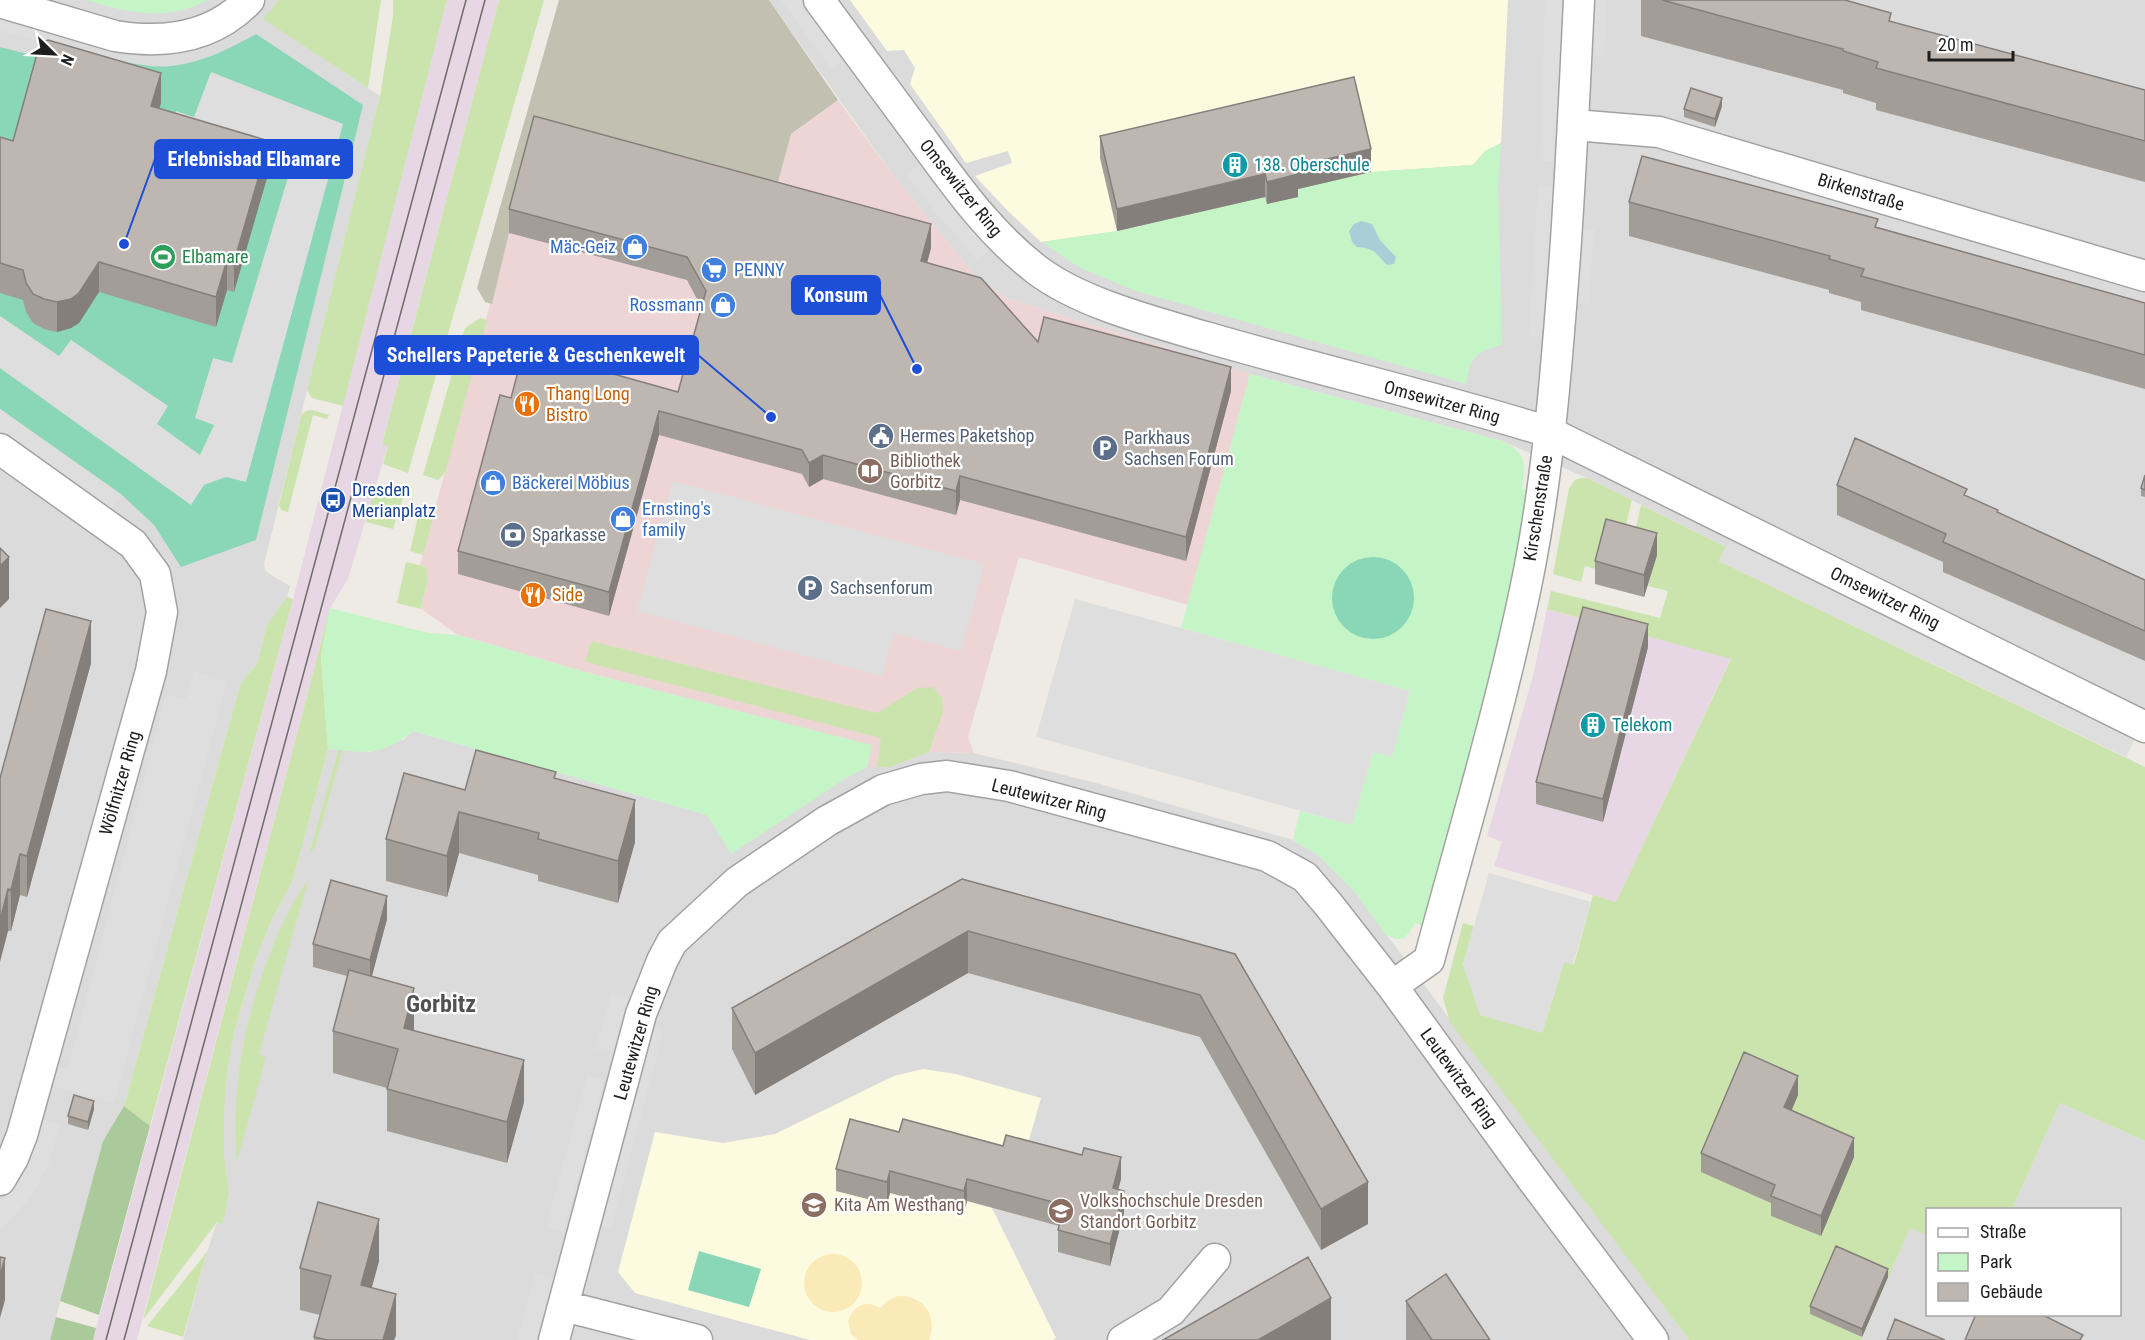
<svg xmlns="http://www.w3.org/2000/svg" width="2145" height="1340" font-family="'Roboto Condensed',sans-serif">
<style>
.residential{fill:#dcdbdb}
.commercial{fill:#eed5d5}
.industrial{fill:#e7d7e4}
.education{fill:#fcfbdf}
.construction{fill:#c2c1b1}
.grass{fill:#cbe4ae}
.forest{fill:#abca9c}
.sand{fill:#f9eab8}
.park{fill:#c5f5c7}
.pitch{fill:#89d7b6}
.parking{fill:#dedede}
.water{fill:#a8cfd8}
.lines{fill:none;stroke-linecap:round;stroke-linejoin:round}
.street-casing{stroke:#a2a2a2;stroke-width:33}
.street{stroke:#fff;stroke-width:30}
.tram{stroke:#6c6c6c;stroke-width:1.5}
.wall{fill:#a39d98}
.shaded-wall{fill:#857f7c}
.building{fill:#beb6b1;stroke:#857f7c;stroke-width:1.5}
.labels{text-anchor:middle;stroke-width:4.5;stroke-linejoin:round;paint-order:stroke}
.culture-label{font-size:18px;fill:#0d838f;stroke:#fff;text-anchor:start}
.street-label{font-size:18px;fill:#1e1e1e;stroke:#fff}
.shop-label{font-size:18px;fill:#366cbe;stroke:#fff;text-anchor:start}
.leisure-label{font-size:18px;fill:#27864d;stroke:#fff;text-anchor:start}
.food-label{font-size:18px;fill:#c56008;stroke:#fff;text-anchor:start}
.service-label{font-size:18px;fill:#4e5e75;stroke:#fff;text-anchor:start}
.education-label{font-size:18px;fill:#785e54;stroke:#fff;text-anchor:start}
.transit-label{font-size:18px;fill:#164399;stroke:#fff;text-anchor:start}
.district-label{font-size:24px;font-weight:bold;fill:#515151;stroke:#fff}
.leader{fill:none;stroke:#1d4ed8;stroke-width:2}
.callout-dot{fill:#1d4ed8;stroke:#fff;stroke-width:2}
.callout{fill:#1d4ed8;stroke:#1d4ed8;stroke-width:2}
.callout-label{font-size:20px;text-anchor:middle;font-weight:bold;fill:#fff}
</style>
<rect width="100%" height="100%" fill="#eeebe5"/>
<path class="residential" d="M0,0H279L264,19L380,96L264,564L265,570L271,575L290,586L287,597L267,625L257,663L240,685L124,1106L103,1141L50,1340H0Z
M769,0H2145V742L1731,539L1726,547L1587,478L1502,441L1250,374L1006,298L974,274L893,175Z
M413,731L707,815L846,778L867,767H890L929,752L974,753L1100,784L1293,840L1318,855L1355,892L1689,1340H183L207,1252L217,1222L223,1224L229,1194L224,1154V1114L227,1073L234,1033L255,961L272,919L293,880L328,749L369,752L403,740Z
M2060,1103L2145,1141V1340H1861L1910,1227L1927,1235L1928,1314H2120V1210L2012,1209Z"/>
<path class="commercial" d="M838,100L893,175L974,274L1006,298L1250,374L1188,605L1019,557L968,737L974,753L929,752L890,767H867L871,746L596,675L458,635L421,609L428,579L426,567L420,565L509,233L791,134Z"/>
<path class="industrial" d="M447,0H499L382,443L388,445L348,579L330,608L137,1340H93L293,599Z
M1547,609L1731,658L1616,902L1494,866L1502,842L1487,836L1533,676Z"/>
<path class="education" d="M850,0H1508L1501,143L1485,151L1473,165L1371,172L1298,197L1267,204L1265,197L1117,231L1041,242L1008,211L975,176L1012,163L1008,151L966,163L910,84L915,68L904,50L887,51Z
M923,1069L956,1074L1041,1098L1023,1161L992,1208L1056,1338L1053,1340H810L635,1293L618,1272L655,1132L723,1143L775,1134L894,1076Z"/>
<path class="construction" d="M559,0H769L838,100L791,134L772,204L509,233L492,304L485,302L477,288Z"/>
<path class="grass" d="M279,0H381L368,88L263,19Z
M393,0H447L343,406L312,398L307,390L380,96L393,16Z
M499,0H544L408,473L383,464L388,446L382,444Z
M480,318L487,320L445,473L438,480L423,475L465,328Z
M312,410L329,415L327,419L313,415L288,512L281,510L279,505L301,415L306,411Z
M1581,478H1587L1632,500L1621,545L1599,570L1585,566L1581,582L1553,574L1569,488L1575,480Z
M374,490L403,498L393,529L366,522Z
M421,504L436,508L423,555L410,551Z
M1641,505L1726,547L1719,561L2145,767V1141L2060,1103L2012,1209L1928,1210L1927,1235L1910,1228L1861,1340H1689L1450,1022L1443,998L1463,923L1474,926L1463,965L1542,1033L1564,962L1574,964L1593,895L1616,902L1731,659L1547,609L1551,591L1660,618L1668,591L1648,586L1656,555L1631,548Z
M406,562L426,567L428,579L421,609L397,603Z
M287,597L293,599L150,1126L124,1106L240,685L257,663L267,625Z
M330,608L321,656L328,749L293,880L272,919L255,961L234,1033L227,1073L224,1114V1154L229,1193L223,1224L217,1222L143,1320Z
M591,641L877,713L917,688L933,687L942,698L943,712L929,752L890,767H877L881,738L585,662Z
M334,724L349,728L315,847L309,855L338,751Z
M308,881L259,1054L266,1057L237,1162C230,1086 246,1012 275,941C284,921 293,898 308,881Z
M207,1252L183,1337L147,1326Z"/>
<path class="forest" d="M124,1106L150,1126L99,1315L60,1301L103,1141Z
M56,1317L96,1328L93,1340H50Z"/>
<path class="sand" d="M804 1283a29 29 0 1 1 58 0a29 29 0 1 1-58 0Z
M898,1296C924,1295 938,1316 929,1340H858L851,1334L848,1322C852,1306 866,1299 880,1308L889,1300Z"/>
<path class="park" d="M86,0H208C165,22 130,13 86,0Z
M1501,143L1498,183L1502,345C1476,352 1471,356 1466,384L1136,291L1079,267L1042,242L1117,231L1265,197L1267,204L1297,197L1296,189L1371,172L1473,165L1485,151Z
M1250,374L1502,441C1527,452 1526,465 1522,489L1532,491L1510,606L1424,927L1415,923L1409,933L1403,939H1396L1386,935L1355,892L1318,855L1293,840L1300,811L1352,825L1373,752L1392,757L1410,691L1181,628Z
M330,608L429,633L458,635L596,675L872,745L867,767L846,778L731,854L707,815L413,731C379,758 369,752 328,749L321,656Z"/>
<path class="pitch" d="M256,34L363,105L256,540L181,567L154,525L122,495L0,409V47L67,64L71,47C97,54 123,63 149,66C187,70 224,52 256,34Z
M1332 598a41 41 0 1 1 82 0a41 41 0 1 1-82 0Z
M699,1251L761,1269L749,1307L688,1290Z"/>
<path class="parking" d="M781,0H804L846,58L831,69Z
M1545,0H1563L1557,161H1540Z
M1589,0H1606L1604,56L1586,57Z
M0,13L63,31L58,47L0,30Z
M211,72L343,124L246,482L226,477L204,485L191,505L0,368V316L59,356L71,340L168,406L157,424L200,455L214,425L195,418L213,358L232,363L289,174L167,136L176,111L194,117Z
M920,164L955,208L992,247L978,260L942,220L906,174Z
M1538,185L1556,186L1547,337L1529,336Z
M1581,229H1594L1589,304L1574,303Z
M0,409L122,495L111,510L0,432Z
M673,481L984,564L961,651L894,633L882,676L637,611Z
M1730,539L2135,739L2126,757L1719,561Z
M1075,599L1410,691L1392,757L1373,752L1352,825L1036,737Z
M194,671L227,682L114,1103L50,1086L56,1066L68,1069L166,695L185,700Z
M1489,873L1591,902L1573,964L1564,962L1542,1033L1480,1015L1463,965Z
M612,993L629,998L612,1053L595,1049Z
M647,1024L664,1029L611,1229L594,1224Z
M587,1076L604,1081L563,1232L546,1228Z
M41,1119L60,1124L49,1163L32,1196L8,1222L0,1228V1201L15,1186L31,1158Z
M535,1273L556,1278L538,1340H517Z"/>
<path class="water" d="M1361,221L1372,224L1380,240L1396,257L1394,264L1387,265C1375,253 1375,248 1357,247L1352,242L1349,231L1354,224Z"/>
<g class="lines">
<g class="street-casing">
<path id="street" d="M819,0C853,46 887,92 921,138C956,186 990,234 1037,270C1082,304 1155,322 1209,338C1322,371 1437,397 1549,432L2145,727
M0,2L115,36C164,44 213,38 249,0
M1574,125L1659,132L2145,276
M0,449L133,544L155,574L162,612L151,671L22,1135L13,1158L0,1180
M1392,986L1429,960C1463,833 1502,705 1528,576C1549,470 1557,362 1565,255C1571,170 1575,85 1579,0
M564,1306L697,1340
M554,1340L641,1014L662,961L672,942L737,882L827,821L883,790L921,779L947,776L1009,786L1267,856L1305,877L1328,904L1392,986L1532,1179L1653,1340
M1123,1340L1171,1311L1215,1259"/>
</g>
<use href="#street" class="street"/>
<path class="tram" d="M106,1340L466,0
M124,1340L485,0"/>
</g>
<path class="wall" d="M1641,0H1845L1891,22L2145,90V182L1876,110V103L1843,93V90L1641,36Z
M161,103L159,109L269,171L234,292L227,290L216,327L99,292L79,323L71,328L57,332L44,329L33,323L26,312L23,300L0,293V137L13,141Z
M1722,106L1715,127L1684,117V109Z
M1100,136L1371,172L1298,189V197L1267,204L1265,197L1117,231L1100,158Z
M1629,202L1878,227L2145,303V389L1861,310V302L1829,293V290L1629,236Z
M509,209L931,248L927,263L1038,342L1231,391L1186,561L960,500L956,515L823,479L809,487L802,474L659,435L609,616L458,574V551L511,398L678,392L701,307L687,280L509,233Z
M2145,475V497L2141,496V488Z
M1837,485L1967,496L1998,513L2145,580V661L1943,572V562L1837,515Z
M1657,555L1644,597L1595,584V561Z
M1648,647L1603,822L1536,804V782Z
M91,663L27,897L20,895L11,931H8L0,778Z
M465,790L635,842L618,903L538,881V875L459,853L447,897L386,881V839Z
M962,879L1235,954L1368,1224L1321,1250L1200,1037L968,973L755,1095L732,1049V1008Z
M387,919L372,976L414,1031L524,1102L507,1163L387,1131V1088L333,1073V1031L347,976L313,967V944Z
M1798,1095L1792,1110L1854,1157L1821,1236L1771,1216V1203L1701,1172V1153Z
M94,1109L88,1130L68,1124V1116Z
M899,1132L1121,1179L1118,1189L1124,1213L1110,1266L1058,1252V1230L1059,1226L967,1201L964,1213L890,1193L887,1204L836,1191V1169Z
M379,1261L372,1287L396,1335L394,1340H314V1337L320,1315L300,1310V1268Z
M1888,1277L1862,1337L1810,1314V1306Z
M1406,1301L1490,1340H1406Z"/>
<path class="shaded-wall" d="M161,73V103L151,136V106Z
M1722,98V106L1715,127V119Z
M269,141V171L234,292V262Z
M1371,149V172L1298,189V197L1267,204V182L1296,166Z
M1265,174V197L1117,231V209Z
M931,224V248L921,285V261Z
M227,260V290L216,327V297Z
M99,262V292L79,323L71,328L57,332V302Z
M1231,367V391L1186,561V537Z
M659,411V435L609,616V592Z
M823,455V479L809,487V463Z
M960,476V500L956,515V491Z
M1657,533V555L1644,597V575Z
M9,557V599L0,608V566Z
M91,621V663L27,897V856Z
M1648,624V647L1603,822V799Z
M635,800V842L618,903V861Z
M459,812V853L447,897V856Z
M20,854V895L11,931V890Z
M8,889V931L0,962V920Z
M387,896V919L370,983V960Z
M968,931V973L755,1095V1053Z
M414,988V1030L404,1070V1028Z
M524,1060V1102L507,1163V1122Z
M1798,1076V1095L1784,1127V1107Z
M94,1101V1109L88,1130V1122Z
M1854,1138V1157L1821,1236V1216Z
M1121,1157V1179L1113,1210V1188Z
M890,1171V1193L887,1204V1182Z
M967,1179V1201L964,1213V1191Z
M1368,1182V1224L1321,1250V1209Z
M1124,1191V1213L1110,1266V1244Z
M379,1219V1261L361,1326V1285Z
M5,1258V1300L0,1318V1276Z
M1888,1269V1277L1862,1337V1329Z
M396,1294V1335L394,1340H383Z
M1331,1298V1340H1258Z"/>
<path class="building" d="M1662,0H1845L1891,13L1889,21L2145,90V141L1876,68L1878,62L1843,51V49Z
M48,40L161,73L151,106L269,141L234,262L227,260L216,297L99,262L79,293L71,299L57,302L44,299L33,294L26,283L23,270L0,263V137L13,141L40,43Z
M1354,77L1371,149L1296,166L1298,174L1267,182L1265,174L1117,209L1100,136Z
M1691,88L1722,98L1715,119L1684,109Z
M534,116L931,224L921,261L981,278L1038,342L1044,317L1231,367L1186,537L960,476L956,491L823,455L809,463L802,450L659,411L609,592L458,551L500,395L511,398L524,349L678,392L706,291L687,257L509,209Z
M1642,156L1878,219L1875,227L2145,303V355L1861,276L1864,269L1829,259L1830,256L1629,202Z
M1855,438L1967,489L1964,495L1998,510L1997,512L2145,580V631L1943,542L1946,534L1837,485Z
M2145,475V490L2141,488Z
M1606,519L1657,533L1644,575L1595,561Z
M0,548L9,557L0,566Z
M1583,607L1648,624L1603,799L1536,782Z
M46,609L91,621L27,856L20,854L11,890L8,889L0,920V778Z
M476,750L556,772L554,778L635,800L618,861L538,839L539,833L459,812L447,856L386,839L404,773L465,790Z
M962,879L1235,954L1368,1182L1321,1209L1200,995L968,931L755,1053L732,1008Z
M331,880L387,896L370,960L313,944Z
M349,970L414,988L404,1028L524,1060L507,1122L387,1089L398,1049L333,1031Z
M1744,1052L1798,1076L1784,1107L1854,1138L1821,1216L1771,1196L1775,1185L1701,1153Z
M74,1095L94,1101L88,1122L68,1116Z
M850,1119L899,1132L903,1119L1003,1146L1006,1135L1082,1155L1084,1148L1121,1157L1113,1188L1124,1191L1110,1244L1058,1230L1064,1205L967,1179L964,1191L890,1171L887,1182L836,1169Z
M318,1202L379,1219L361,1285L396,1294L383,1340H327L314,1337L331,1276L300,1268Z
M1836,1246L1888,1269L1862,1329L1810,1306Z
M0,1257L5,1258L0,1276Z
M1308,1257L1331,1298L1258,1340H1163Z
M1446,1274L1490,1340H1432L1406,1301Z
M1976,1314H2041L2083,1335L2080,1340H1965Z
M1895,1319L1945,1340H1887Z"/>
<defs>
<g id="building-disc" transform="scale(1.35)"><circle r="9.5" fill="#0f9aa8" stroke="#fff"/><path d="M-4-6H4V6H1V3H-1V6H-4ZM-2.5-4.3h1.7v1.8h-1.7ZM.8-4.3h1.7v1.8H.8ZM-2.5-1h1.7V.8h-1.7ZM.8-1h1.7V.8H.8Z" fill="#fff"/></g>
<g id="shop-disc" transform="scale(1.35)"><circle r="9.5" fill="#3f7fe0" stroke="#fff"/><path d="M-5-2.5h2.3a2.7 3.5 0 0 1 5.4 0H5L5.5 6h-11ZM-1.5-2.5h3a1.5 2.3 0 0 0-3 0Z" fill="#fff"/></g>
<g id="stadium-disc" transform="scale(1.35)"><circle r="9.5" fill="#2e9e5b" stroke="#fff"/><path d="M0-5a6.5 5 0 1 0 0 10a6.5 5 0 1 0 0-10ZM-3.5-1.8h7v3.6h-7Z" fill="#fff"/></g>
<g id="supermarket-disc" transform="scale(1.35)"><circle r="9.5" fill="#3f7fe0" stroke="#fff"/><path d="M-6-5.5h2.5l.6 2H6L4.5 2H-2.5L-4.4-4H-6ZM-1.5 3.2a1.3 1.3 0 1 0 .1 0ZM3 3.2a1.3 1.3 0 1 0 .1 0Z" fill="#fff"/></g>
<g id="restaurant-disc" transform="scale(1.35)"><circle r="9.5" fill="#e8710a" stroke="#fff"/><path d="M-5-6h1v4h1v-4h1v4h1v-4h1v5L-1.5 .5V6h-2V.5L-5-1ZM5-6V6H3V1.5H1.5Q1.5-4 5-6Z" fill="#fff"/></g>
<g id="civic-disc" transform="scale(1.35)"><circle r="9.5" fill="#5c6f8a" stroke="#fff"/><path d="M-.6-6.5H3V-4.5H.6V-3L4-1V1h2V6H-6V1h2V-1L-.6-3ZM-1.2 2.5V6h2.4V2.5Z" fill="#fff"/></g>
<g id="parking-disc" transform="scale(1.35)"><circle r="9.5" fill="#5c6f8a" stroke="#fff"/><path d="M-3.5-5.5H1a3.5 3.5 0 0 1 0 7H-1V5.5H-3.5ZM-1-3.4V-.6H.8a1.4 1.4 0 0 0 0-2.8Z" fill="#fff"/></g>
<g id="library-disc" transform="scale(1.35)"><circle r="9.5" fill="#8d6e63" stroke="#fff"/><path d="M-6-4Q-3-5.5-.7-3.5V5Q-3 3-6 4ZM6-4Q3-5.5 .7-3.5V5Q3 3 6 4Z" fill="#fff"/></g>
<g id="bus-disc" transform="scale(1.35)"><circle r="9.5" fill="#1a4fb4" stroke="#fff"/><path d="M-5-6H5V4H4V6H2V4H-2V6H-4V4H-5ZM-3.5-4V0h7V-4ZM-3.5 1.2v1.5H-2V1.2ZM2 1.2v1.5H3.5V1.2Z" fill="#fff"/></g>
<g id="bank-disc" transform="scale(1.35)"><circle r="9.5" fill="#5c6f8a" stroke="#fff"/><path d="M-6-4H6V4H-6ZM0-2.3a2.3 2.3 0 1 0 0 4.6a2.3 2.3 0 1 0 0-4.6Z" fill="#fff"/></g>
<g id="school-disc" transform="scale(1.35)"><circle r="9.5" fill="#8d6e63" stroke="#fff"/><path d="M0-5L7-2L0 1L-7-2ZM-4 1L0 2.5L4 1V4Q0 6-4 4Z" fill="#fff"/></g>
<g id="university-disc" transform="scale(1.35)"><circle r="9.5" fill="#8d6e63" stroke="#fff"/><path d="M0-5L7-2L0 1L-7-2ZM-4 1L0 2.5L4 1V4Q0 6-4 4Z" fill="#fff"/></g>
</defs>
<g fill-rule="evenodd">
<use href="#building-disc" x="1235" y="165"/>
<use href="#shop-disc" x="635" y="247"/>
<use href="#stadium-disc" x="163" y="257"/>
<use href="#supermarket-disc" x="714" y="270"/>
<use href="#shop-disc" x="723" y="305"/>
<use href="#restaurant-disc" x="527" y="404"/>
<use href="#civic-disc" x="881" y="436"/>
<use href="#parking-disc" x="1105" y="448"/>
<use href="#library-disc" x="870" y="471"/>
<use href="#shop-disc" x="493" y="483"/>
<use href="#bus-disc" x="333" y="500"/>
<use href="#shop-disc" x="623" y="519"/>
<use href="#bank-disc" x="513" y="535"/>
<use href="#parking-disc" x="810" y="588"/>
<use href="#restaurant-disc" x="533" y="595"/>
<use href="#building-disc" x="1593" y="725"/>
<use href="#school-disc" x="814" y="1205"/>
<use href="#university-disc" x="1061" y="1211"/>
</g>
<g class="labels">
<g class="culture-label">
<text x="1254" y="171">138. Oberschule</text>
<text x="1612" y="731">Telekom</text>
</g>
<g class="street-label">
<text transform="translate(961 188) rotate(51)" y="6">Omsewitzer Ring</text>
<text transform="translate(1861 192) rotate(17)" y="6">Birkenstraße</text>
<text transform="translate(1442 402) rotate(15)" y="6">Omsewitzer Ring</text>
<text transform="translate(1538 508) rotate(-81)" y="6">Kirschenstraße</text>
<text transform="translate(1885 598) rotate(26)" y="6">Omsewitzer Ring</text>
<text transform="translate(120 783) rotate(-74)" y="6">Wölfnitzer Ring</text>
<text transform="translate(1049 799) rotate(14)" y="6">Leutewitzer Ring</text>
<text transform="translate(636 1043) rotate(-74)" y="6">Leutewitzer Ring</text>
<text transform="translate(1459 1078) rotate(54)" y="6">Leutewitzer Ring</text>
</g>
<g class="shop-label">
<text x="616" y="253" text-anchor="end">Mäc-Geiz</text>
<text x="734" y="276">PENNY</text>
<text x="704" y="311" text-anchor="end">Rossmann</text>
<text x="512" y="489">Bäckerei Möbius</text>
<text x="642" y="515">Ernsting's<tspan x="642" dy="21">family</tspan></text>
</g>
<g class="leisure-label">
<text x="182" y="263">Elbamare</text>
</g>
<g class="food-label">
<text x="546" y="400">Thang Long<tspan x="546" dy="21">Bistro</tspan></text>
<text x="552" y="601">Side</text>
</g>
<g class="service-label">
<text x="900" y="442">Hermes Paketshop</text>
<text x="1124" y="444">Parkhaus<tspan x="1124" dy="21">Sachsen Forum</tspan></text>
<text x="532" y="541">Sparkasse</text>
<text x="830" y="594">Sachsenforum</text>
</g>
<g class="education-label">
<text x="890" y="467">Bibliothek<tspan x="890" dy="21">Gorbitz</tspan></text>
<text x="1080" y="1207">Volkshochschule Dresden<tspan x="1080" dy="21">Standort Gorbitz</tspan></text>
<text x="834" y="1211">Kita Am Westhang</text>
</g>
<g class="transit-label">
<text x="352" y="496">Dresden<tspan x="352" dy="21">Merianplatz</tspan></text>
</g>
<g class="district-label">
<text x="441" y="1012">Gorbitz</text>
</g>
</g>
<path class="leader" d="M124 244L155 159M917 369L880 295M771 417L698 355"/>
<g class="callout-dot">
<circle cx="124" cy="244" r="6"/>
<circle cx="917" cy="369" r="6"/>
<circle cx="771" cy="417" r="6"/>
</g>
<g class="callout">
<rect x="155" y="140" width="197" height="38" rx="6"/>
<rect x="792" y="276" width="88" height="38" rx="6"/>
<rect x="375" y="336" width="323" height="38" rx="6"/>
</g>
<g class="callout-label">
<text x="254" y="166">Erlebnisbad Elbamare</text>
<text x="836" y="302">Konsum</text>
<text x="536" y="362">Schellers Papeterie &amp; Geschenkewelt</text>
</g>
<rect x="1926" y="1208" width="195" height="108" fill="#ffffff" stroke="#a5a5a5" stroke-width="1.5"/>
<rect x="1938" y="1228" width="30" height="9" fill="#ffffff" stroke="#a5a5a5" stroke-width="1.5"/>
<text x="1980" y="1238" font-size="18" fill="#1e1e1e">Straße</text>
<rect x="1938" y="1253" width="30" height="18" fill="#c5f5c7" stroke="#a5a5a5" stroke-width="1.5"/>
<text x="1980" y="1268" font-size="18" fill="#1e1e1e">Park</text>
<rect x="1938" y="1283" width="30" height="18" fill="#beb6b1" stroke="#a5a5a5" stroke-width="1.5"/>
<text x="1980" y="1298" font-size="18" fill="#1e1e1e">Gebäude</text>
<g transform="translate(54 54) rotate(114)" stroke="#ffffff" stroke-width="4.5" paint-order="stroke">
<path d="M0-4.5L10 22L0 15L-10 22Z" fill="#1e1e1e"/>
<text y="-9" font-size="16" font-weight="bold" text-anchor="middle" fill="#1e1e1e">N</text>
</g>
<path d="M1929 51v9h84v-9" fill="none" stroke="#1e1e1e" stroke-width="3"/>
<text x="1938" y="51" font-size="18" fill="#1e1e1e" stroke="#ffffff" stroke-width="4.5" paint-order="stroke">20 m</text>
</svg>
